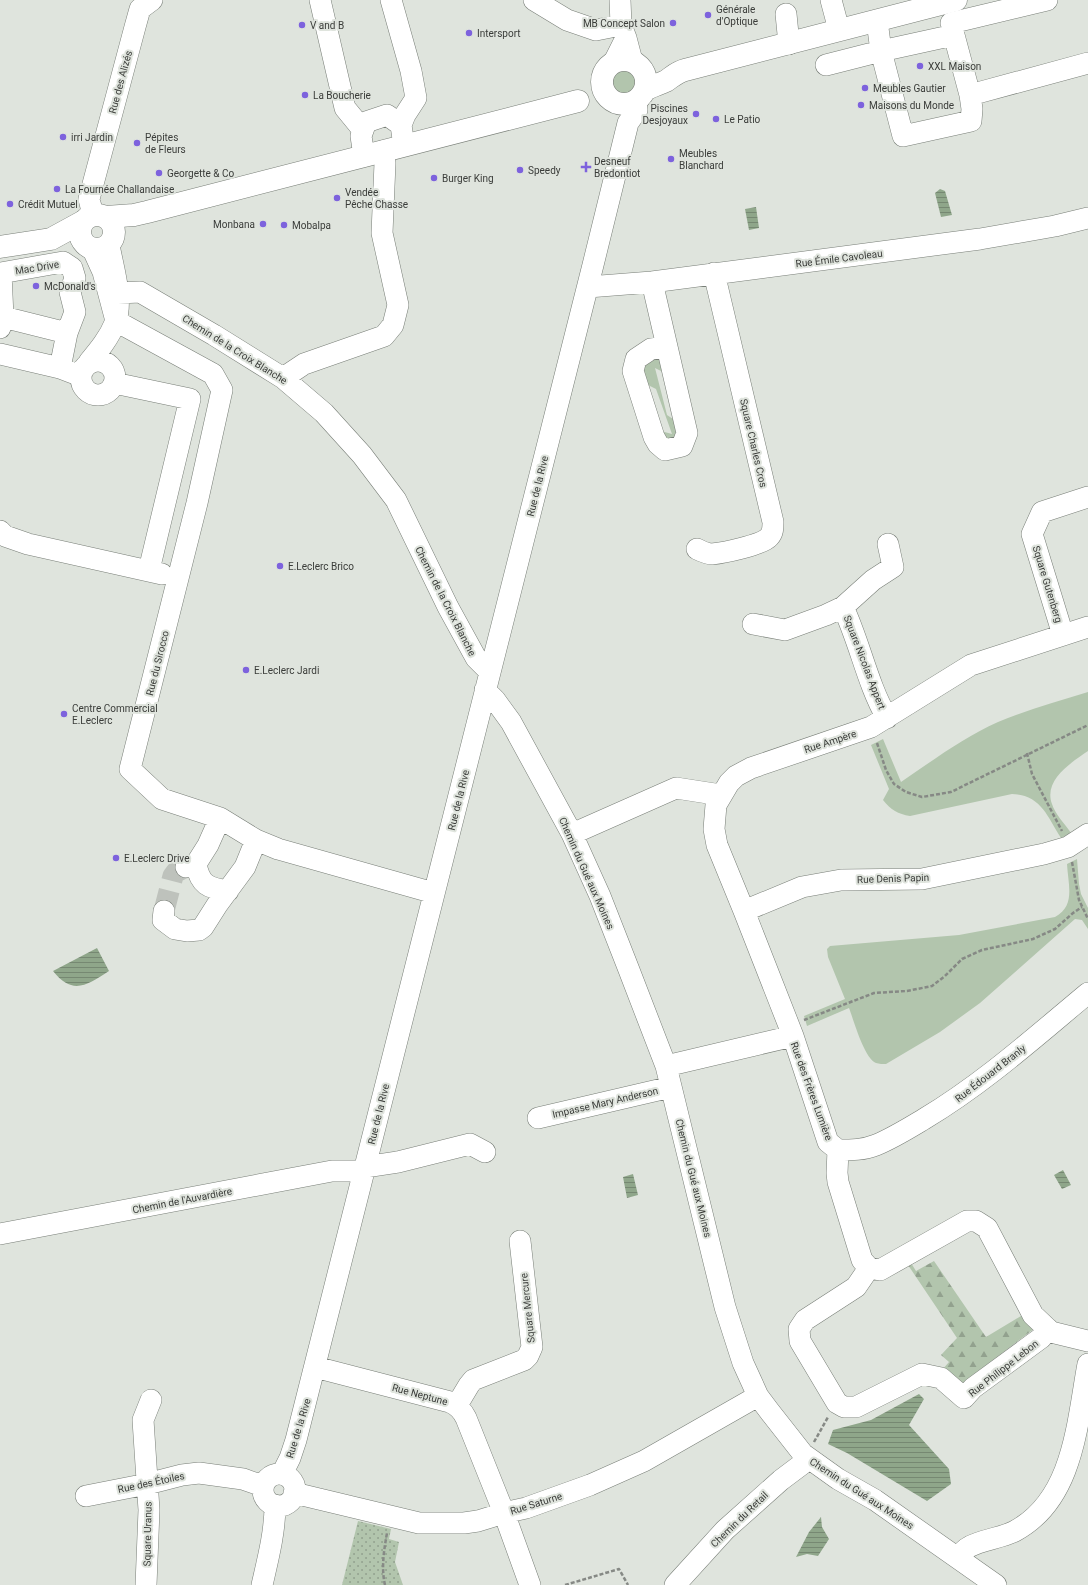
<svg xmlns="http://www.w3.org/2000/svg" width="1088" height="1585" font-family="Roboto,sans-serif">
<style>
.grass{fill:#b2c5ad}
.forest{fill:url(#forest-firs)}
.park{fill:url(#park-dots)}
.water{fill:url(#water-rules)}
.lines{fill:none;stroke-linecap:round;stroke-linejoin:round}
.minor-tunnel{stroke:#bec2bc;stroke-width:21;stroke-dasharray:21 10;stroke-linecap:butt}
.minor-casing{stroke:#787e77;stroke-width:22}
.major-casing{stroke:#787e77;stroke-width:23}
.path{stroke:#868985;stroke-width:2.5;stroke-dasharray:4 2;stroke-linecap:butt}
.minor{stroke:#fff;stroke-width:21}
.major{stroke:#fff;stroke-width:22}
.poi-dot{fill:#7d62dd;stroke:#dfe4dd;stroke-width:1.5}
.labels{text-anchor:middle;stroke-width:4;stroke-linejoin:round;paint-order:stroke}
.poi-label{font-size:10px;fill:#3a3c39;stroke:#dfe4dd;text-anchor:start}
.street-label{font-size:10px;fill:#3a3c39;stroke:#dfe4dd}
</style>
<defs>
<pattern id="forest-firs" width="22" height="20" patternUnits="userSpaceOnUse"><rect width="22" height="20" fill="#b2c5ad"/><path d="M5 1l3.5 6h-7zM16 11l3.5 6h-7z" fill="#92a18e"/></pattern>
<pattern id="park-dots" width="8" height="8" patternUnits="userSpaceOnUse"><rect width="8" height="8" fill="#b2c5ad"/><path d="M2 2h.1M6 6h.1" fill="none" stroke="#92a18e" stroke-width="1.8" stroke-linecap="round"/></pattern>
<pattern id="water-rules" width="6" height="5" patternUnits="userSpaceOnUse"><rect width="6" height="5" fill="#8fa68a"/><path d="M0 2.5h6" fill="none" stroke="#768872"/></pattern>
</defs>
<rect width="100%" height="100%" fill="#dfe4dd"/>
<path class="grass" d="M613 82a12 12 0 1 1 24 0a12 12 0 1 1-24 0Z
M659,357L667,374L655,368L667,415L679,423L682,435L669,445L657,430L672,434L656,389L640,381L641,360Z
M1088,692V751C1072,762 1043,780 1052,804C1055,814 1065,824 1071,833L1061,838C1047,816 1041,795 1012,794L910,816C898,814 891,810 883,800L889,789L871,745L883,739L901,782C932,761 964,737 998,722C1027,710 1058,701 1088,692Z
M1077,859L1079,884L1081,894L1088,908V929L1082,920L1075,919L980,1003L940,1032L886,1064C883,1064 879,1064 876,1063C864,1058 854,1021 849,1008L807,1026L804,1016L845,999L828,957L827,949L830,946L959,935L1055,917C1076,906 1068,884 1067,864Z"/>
<path class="forest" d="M934,1261L986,1337L1026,1313L1035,1328L964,1382H959L942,1370L949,1362L941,1355L957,1338L908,1265L911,1263L916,1271Z"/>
<path class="park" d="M358,1521L391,1529L389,1539L399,1542L395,1562L403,1585H342Z"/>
<path class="water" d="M940,189L945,191L952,215L941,217L935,193Z
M756,207L759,228L749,230L745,209Z
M97,948L109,971C87,985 73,996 53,971Z
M1063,1170L1071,1185L1062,1189L1054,1175Z
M633,1174L638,1195L627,1198L623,1177Z
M919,1394L924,1399L909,1425L949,1469L951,1484L927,1501L847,1453L828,1444L833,1430L871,1420Z
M821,1517L822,1527L829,1539L818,1556L807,1554L796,1557L809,1532Z"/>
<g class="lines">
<path class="minor-tunnel" d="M164,911L173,876L176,872L186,867"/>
<g class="minor-casing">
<path id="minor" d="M320,0L345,108L363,130
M391,0L411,71L416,98L405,115L401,125
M534,0L567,20L596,30L621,25
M620,0L621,25L626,38L632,61
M831,0L839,30
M786,14L789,44
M877,21L881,51L903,136L971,121L972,109L970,95
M951,23L1047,0
M614,62L626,38
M826,65L881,51L954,35L970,95L1088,63
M364,156L361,136L366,122L387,115L401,125L403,139
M93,215L89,199L135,27L140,9L152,0
M93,250L103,272L116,321L213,374L222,390L197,503L130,769L162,799L220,818L256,840L278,849L434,893
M652,282L687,433L682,446L665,450L658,444L654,437L633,371L636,359L651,349L667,347
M588,287L652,282L980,239L1055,226L1088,218
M118,293L140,292L214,335L283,378L324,413L362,455L396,500L448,607L476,658L490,672
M3,317L67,333
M0,328L3,317L1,273L63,262L72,268L75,278L70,292L75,312L67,333L60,368
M0,354L60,368L73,373
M81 378a17 17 0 1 1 34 0a17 17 0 1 1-34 0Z
M89,362C99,350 109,338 115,323C124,301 113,268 109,245
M283,378L304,364L384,336L393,325L398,305L382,233L385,163L383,151
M114,383L190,399L149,570
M0,531L5,536L28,544L162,574
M697,549C701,551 707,554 712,554C723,553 762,545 769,537C773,533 773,528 773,522L714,273
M843,607C860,643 867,683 887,718
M753,624L785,630L826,615L843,607L873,580L893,567L888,544
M1088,627L971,665L871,727L751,768L736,776L729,783L716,805L714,829L717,845L744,911L793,1036L828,1142L838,1150L837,1173L838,1182L862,1260L869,1268L880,1270L967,1221H976L987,1228L1033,1315L1051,1332L1088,1341
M1063,635L1032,534L1042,512L1088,497
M485,690L495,700L511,722L572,834L600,896L629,970L666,1066L725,1307L743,1363L758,1396L770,1412L803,1454L838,1479L875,1500L996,1585
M572,834L676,788L721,795
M196,864C200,885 208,888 228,891
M186,867L196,864L208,845L220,818
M164,911L163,920L175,929L187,931L199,930L203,927L217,905L245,867L256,840
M744,911L802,887L841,880L922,879L1044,854L1068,847L1088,834
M666,1066L793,1036
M538,1118L671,1087
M838,1150C851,1150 864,1150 876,1145C893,1138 909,1128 924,1119C984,1083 1035,1037 1088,993
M365,1167L398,1162L470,1144L485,1152
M0,1234L332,1171H357L363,1172
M869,1268L856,1287L805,1320L799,1329L800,1341L837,1403L844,1407H856L922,1374L941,1378L964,1398L973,1388L1041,1338L1048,1329
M315,1367L450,1402C458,1406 462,1410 466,1418L504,1513L530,1585
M457,1405L469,1385L473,1380L524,1360L528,1356L532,1347L520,1241
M282,1474L290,1458L296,1440L593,265L628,123L637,110L636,101
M263 1490a16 16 0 1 1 32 0a16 16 0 1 1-32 0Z
M294,1493L419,1523H464L478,1521L504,1513L526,1508L590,1485L644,1461L758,1396
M86,1496L147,1484L182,1475L199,1473L243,1479L263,1486
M959,1558C961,1554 965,1549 969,1547C980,1540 1002,1538 1015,1531C1074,1499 1077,1423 1088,1364
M146,1585L149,1510L143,1420L151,1400
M262,1585C268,1559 275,1532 275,1505
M675,1585L725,1530L781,1480L809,1459"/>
</g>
<g class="major-casing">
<path id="major" d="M602 82a22 22 0 1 1 44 0a22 22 0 1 1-44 0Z
M645,90C652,86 660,84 666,81C672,77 677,72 685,70L956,0
M80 232a17 17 0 1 1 34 0a17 17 0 1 1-34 0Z
M106,217L134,215L147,212L578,101
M0,247L51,239L84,221"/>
</g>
<path class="path" d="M877,743L886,770L894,784L906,792L922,797L951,792L1088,725
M1027,753L1032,774L1062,831
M1072,862L1079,900L1088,919
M804,1020L874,993L907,991L932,986L945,976L962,959L982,950L1033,939L1055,929L1073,913L1082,907
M814,1442L828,1417
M385,1585C381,1568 384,1550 387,1533
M565,1585L619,1569L628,1585"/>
<use href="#minor" class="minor"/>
<use href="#major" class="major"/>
</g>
<g class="poi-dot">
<circle cx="708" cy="15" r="4"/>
<circle cx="673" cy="23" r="4"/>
<circle cx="302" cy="25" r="4"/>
<circle cx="469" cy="33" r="4"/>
<circle cx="920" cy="66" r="4"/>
<circle cx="865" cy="88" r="4"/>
<circle cx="305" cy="95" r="4"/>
<circle cx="861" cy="105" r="4"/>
<circle cx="696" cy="114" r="4"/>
<circle cx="716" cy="119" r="4"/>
<circle cx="63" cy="137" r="4"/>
<circle cx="137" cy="143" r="4"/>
<circle cx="671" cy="159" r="4"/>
<path d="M584 161h4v4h4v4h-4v4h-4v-4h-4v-4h4z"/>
<circle cx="520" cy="170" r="4"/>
<circle cx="159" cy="173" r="4"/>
<circle cx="434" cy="178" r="4"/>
<circle cx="57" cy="189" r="4"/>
<circle cx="337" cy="198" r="4"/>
<circle cx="10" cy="204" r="4"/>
<circle cx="263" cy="224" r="4"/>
<circle cx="284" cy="225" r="4"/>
<circle cx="36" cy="286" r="4"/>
<circle cx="280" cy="566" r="4"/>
<circle cx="246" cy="670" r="4"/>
<circle cx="64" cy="714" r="4"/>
<circle cx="116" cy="858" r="4"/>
</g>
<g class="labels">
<g class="poi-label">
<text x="716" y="13">Générale<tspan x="716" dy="12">d'Optique</tspan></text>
<text x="665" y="27" text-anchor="end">MB Concept Salon</text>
<text x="310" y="29">V and B</text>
<text x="477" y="37">Intersport</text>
<text x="928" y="70">XXL Maison</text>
<text x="873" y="92">Meubles Gautier</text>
<text x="313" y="99">La Boucherie</text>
<text x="869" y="109">Maisons du Monde</text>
<text x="688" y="112" text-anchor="end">Piscines<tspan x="688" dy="12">Desjoyaux</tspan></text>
<text x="724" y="123">Le Patio</text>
<text x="71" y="141">irri Jardin</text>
<text x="145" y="141">Pépites<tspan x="145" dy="12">de Fleurs</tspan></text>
<text x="679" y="157">Meubles<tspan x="679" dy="12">Blanchard</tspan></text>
<text x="594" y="165">Desneuf<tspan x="594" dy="12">Bredontiot</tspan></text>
<text x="528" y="174">Speedy</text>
<text x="167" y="177">Georgette &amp; Co</text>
<text x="442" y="182">Burger King</text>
<text x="65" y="193">La Fournée Challandaise</text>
<text x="345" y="196">Vendée<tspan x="345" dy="12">Pêche Chasse</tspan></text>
<text x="18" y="208">Crédit Mutuel</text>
<text x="255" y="228" text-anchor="end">Monbana</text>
<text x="292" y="229">Mobalpa</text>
<text x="44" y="290">McDonald's</text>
<text x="288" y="570">E.Leclerc Brico</text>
<text x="254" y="674">E.Leclerc Jardi</text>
<text x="72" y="712">Centre Commercial<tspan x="72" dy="12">E.Leclerc</tspan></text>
<text x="124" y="862">E.Leclerc Drive</text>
</g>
<g class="street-label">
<text transform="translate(120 82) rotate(-75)" y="4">Rue des Alizés</text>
<text transform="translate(839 258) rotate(-7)" y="4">Rue Émile Cavoleau</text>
<text transform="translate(37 267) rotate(-9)" y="4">Mac Drive</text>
<text transform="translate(235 349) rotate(32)" y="4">Chemin de la Croix Blanche</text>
<text transform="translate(754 443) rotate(77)" y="4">Square Charles Cros</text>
<text transform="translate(537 486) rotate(-76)" y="4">Rue de la Rive</text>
<text transform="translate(1048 584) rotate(73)" y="4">Square Gutenberg</text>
<text transform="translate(446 601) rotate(63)" y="4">Chemin de la Croix Blanche</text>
<text transform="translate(865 662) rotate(69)" y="4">Square Nicolas Appert</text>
<text transform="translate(157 663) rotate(-76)" y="4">Rue du Sirocco</text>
<text transform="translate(830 741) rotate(-18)" y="4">Rue Ampère</text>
<text transform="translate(458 800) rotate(-76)" y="4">Rue de la Rive</text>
<text transform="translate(587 873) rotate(66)" y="4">Chemin du Gué aux Moines</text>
<text transform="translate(893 878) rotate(-2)" y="4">Rue Denis Papin</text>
<text transform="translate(990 1073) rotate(-38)" y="4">Rue Édouard Branly</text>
<text transform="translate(812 1091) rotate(70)" y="4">Rue des Frères Lumière</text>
<text transform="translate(605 1102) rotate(-13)" y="4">Impasse Mary Anderson</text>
<text transform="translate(378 1114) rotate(-76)" y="4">Rue de la Rive</text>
<text transform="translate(694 1178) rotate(76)" y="4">Chemin du Gué aux Moines</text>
<text transform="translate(182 1200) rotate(-11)" y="4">Chemin de l'Auvardière</text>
<text transform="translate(527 1308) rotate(-96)" y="4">Square Mercure</text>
<text transform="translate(1003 1368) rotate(-38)" y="4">Rue Philippe Lebon</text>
<text transform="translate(420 1394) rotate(15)" y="4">Rue Neptune</text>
<text transform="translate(298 1428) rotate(-73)" y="4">Rue de la Rive</text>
<text transform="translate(151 1482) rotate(-12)" y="4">Rue des Étoiles</text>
<text transform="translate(862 1493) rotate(33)" y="4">Chemin du Gué aux Moines</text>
<text transform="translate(536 1503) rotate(-17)" y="4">Rue Saturne</text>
<text transform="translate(739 1519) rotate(-44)" y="4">Chemin du Retail</text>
<text transform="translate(147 1534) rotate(-89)" y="4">Square Uranus</text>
</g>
</g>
</svg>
